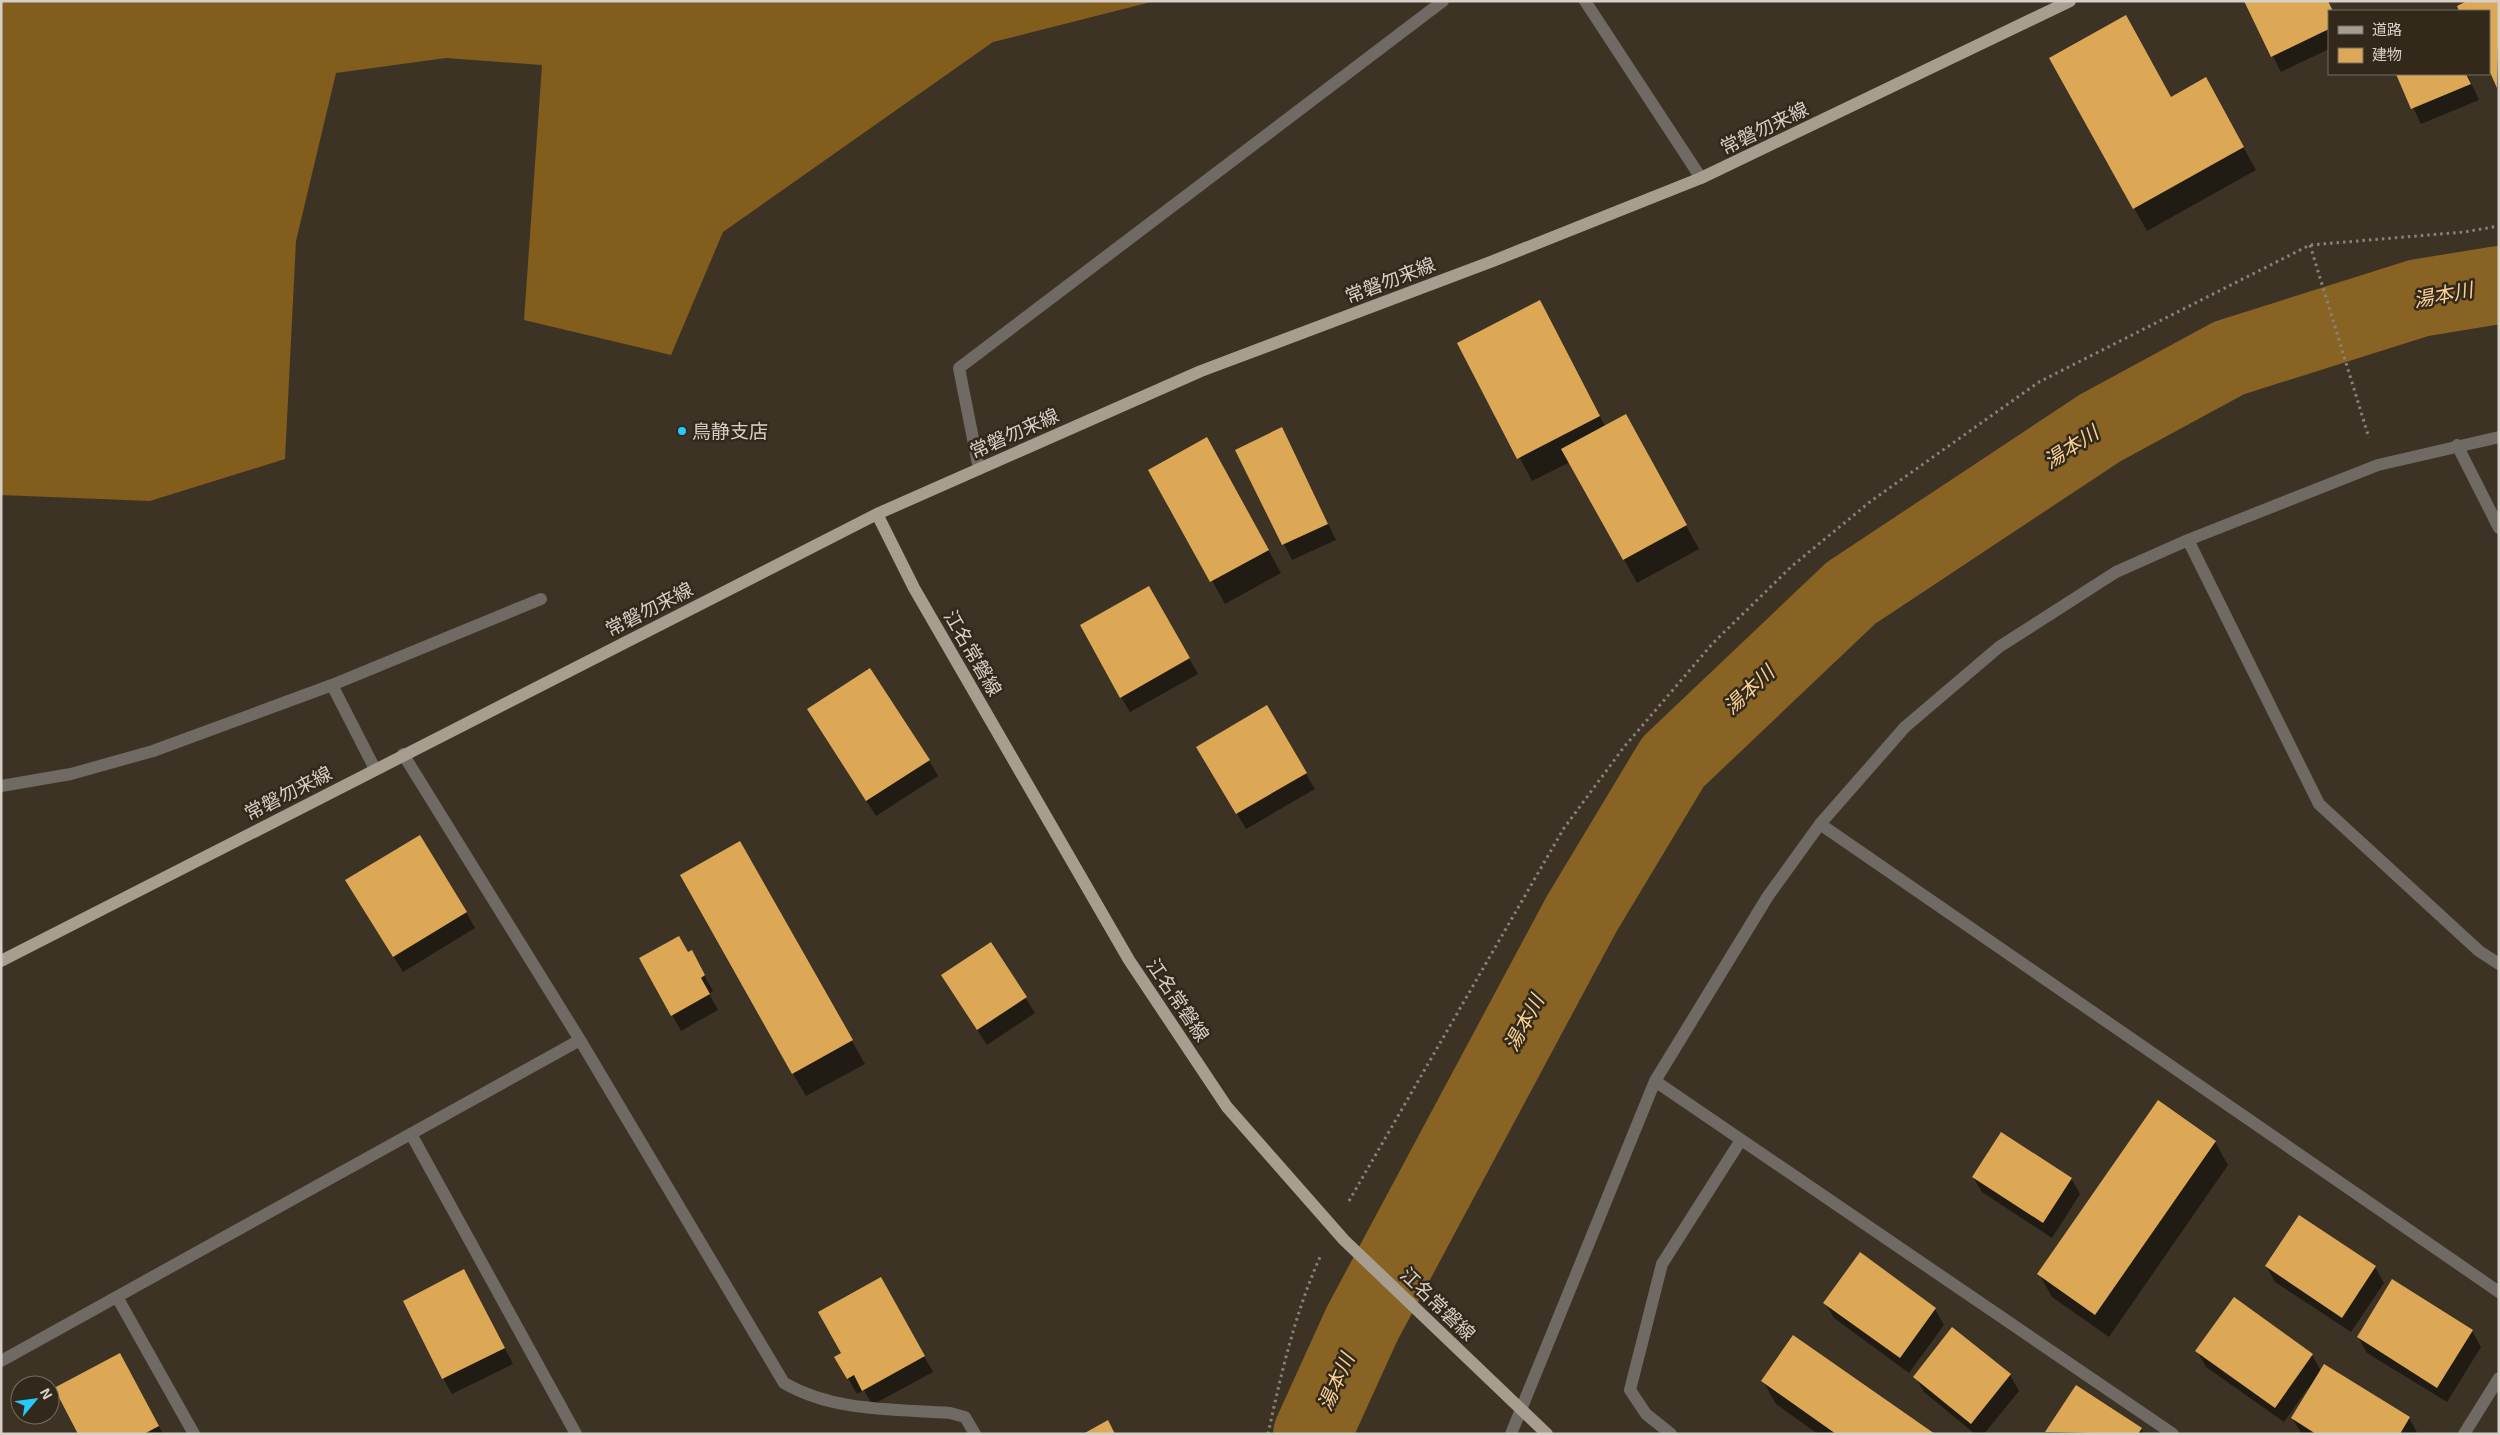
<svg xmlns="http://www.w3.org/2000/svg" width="2500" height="1435" font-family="'Exo 2','Noto Sans JP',sans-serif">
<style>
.forest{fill:#835d1c}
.shadow{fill:#0007}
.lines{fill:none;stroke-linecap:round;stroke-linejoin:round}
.river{stroke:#896323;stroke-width:78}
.building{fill:#dca856}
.path{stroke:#8b8277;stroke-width:3;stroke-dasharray:2.5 4;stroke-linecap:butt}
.minor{stroke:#6f6a63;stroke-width:12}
.major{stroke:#a89e90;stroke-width:12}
.poi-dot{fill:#26c9fe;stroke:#33291b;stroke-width:2}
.labels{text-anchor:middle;stroke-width:5;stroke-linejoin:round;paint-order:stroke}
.street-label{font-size:19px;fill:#d7d0c8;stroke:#33291b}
.poi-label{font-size:19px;fill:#d7d0c8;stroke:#33291b;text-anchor:start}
.water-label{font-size:20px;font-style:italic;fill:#f9d196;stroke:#33291b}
</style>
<rect width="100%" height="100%" fill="#3d3325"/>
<path class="forest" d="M1,1H1155L993,42L723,232L671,355L524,320L542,65L446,58L336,73L296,241L285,459L150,501L1,495Z"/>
<path class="shadow" d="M2245,1H2328L2333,11H2329V49L2281,72Z
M2462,1H2499V87L2489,68V11H2460L2458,7L2464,4Z
M2397,74H2467L2479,100L2421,124Z
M2171,98L2218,102L2256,170L2147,231L2134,208Z
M1552,325L1605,426L1638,438L1699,549L1637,583L1570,462L1532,481L1459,344Z
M1282,429L1336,540L1292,560L1237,450Z
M1220,462L1281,573L1225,604L1150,470Z
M1149,587L1198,674L1130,712L1121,697Z
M1266,707L1315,789L1246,829L1198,747Z
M818,725L929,760L938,776L876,816Z
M753,865L865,1064L806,1096L793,1074Z
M356,896L466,912L475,928L403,972Z
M991,943L1035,1013L987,1045L952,991Z
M691,952L713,991L709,994L718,1010L681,1031L641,958Z
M2215,1142L2228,1165L2109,1337L2052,1297L2039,1274Z
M1973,1177L2071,1178L2080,1194L2052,1238L1982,1192Z
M1860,1254L1935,1309L1944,1325L1909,1373L1834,1318L1825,1303Z
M2266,1266L2375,1267L2384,1283L2351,1332L2275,1282Z
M473,1286L513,1364L452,1394L443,1378Z
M889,1294L933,1372L872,1405L864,1390L857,1394L836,1357L842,1354Z
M2472,1331L2481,1347L2447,1402L2367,1353L2358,1337Z
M2197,1351L2312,1355L2321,1371L2409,1418L2418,1434H2302L2292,1418L2310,1389L2308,1388L2284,1422L2206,1367Z
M129,1370L163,1434H79Z
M2010,1375L2019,1391L1984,1434H1975L1924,1392L1915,1377Z
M1763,1381L1933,1434H1818L1776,1404Z
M2076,1387L2141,1428L2144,1434H2047Z"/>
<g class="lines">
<path class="river" d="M1312,1434L1362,1324L1581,915L1673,762L1851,593L2100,428L2229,358L2419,298L2499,285"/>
</g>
<path class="building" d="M2244,1H2328L2333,11H2329V29L2271,57Z
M2467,1H2499L2497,88L2489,70V11H2459L2457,6Z
M2126,15L2171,97L2206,77L2244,147L2133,209L2049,58Z
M2396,74H2466L2471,84L2411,109Z
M1540,300L1600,416L1517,459L1457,343Z
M1626,414L1687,525L1623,560L1561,449Z
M1282,427L1328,524L1282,545L1235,450Z
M1207,437L1269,550L1210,582L1148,470Z
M1149,586L1190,658L1120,698L1080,625Z
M870,668L930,760L866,801L807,709Z
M1267,705L1307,773L1236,814L1196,747Z
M420,835L467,912L393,957L345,880Z
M740,841L853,1040L792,1074L680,875Z
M679,936L688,952L692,950L705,975L701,978L710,994L671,1016L639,958Z
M991,942L1027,997L977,1030L941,975Z
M2158,1100L2216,1141L2095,1315L2037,1274Z
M2001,1132L2072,1178L2043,1223L1972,1177Z
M2299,1215L2376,1266L2342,1318L2265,1266Z
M1860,1252L1936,1308L1900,1358L1823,1303Z
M464,1269L505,1348L442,1379L403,1301Z
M881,1277L925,1356L862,1391L854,1375L847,1379L834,1357L841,1353L818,1312Z
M2392,1279L2473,1330L2437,1388L2357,1337Z
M2234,1297L2313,1354L2275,1408L2195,1351Z
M1952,1327L2011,1374L1971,1424L1913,1377Z
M1793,1335L1935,1434H1836L1761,1381Z
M120,1353L159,1426L144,1434H78L54,1388Z
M2324,1364L2410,1417L2400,1434H2316L2291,1418Z
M2076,1385L2142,1428L2138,1434L2045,1432Z
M1108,1420L1115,1434H1083Z"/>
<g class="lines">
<path class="path" d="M2310,245L2369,438
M1349,1201L1564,828L1624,747L1713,643L1792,566L1871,501L2039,382L2310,245L2464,232L2499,226
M1268,1434C1281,1374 1295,1313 1320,1257"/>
<path class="minor" d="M1585,1L1701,178
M2457,445L2499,528
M979,469L959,368L1443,1
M2188,540L2319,804L2479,951L2499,964
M332,685L375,769
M403,754L580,1040L784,1383C834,1412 894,1409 950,1413L965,1417L975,1434
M1,786L71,774L153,751L332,685L541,599
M1820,824L2499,1292
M1655,1081L2173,1434
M411,1134L576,1434
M117,1297L194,1434
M1,1361L580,1040
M1511,1434L1655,1081L1768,896L1820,824L1905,727L1999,647L2116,572L2188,540L2378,465L2499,437
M1671,1434L1646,1414L1630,1390L1662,1264L1741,1140
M2464,1434L2499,1378"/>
<path class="major" d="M877,514L914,588L1129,960L1227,1107L1344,1240L1547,1434
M1,961L877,514L1201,371L1493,261L1701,178L2070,1"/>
</g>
<circle class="poi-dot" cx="682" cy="431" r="5"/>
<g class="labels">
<g class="street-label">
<text transform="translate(1764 128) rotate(-26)" y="7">常磐勿来線</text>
<text transform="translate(1390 280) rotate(-21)" y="7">常磐勿来線</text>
<text transform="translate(1014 433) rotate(-24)" y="7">常磐勿来線</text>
<text transform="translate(649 609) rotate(-27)" y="7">常磐勿来線</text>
<text transform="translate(973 653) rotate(60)" y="7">江名常磐線</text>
<text transform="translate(288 793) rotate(-27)" y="7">常磐勿来線</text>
<text transform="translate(1178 1000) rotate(56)" y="7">江名常磐線</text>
<text transform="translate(1438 1304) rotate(44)" y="7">江名常磐線</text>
</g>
<g class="poi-label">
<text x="692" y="438">鳥静支店</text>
</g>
<g class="water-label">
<text transform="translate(2443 295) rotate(-11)" y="7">湯本川</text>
<text transform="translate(2071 447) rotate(-33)" y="7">湯本川</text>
<text transform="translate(1749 690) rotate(-43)" y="7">湯本川</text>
<text transform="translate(1524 1023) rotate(-62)" y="7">湯本川</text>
<text transform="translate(1336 1382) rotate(-66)" y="7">湯本川</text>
</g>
</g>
<rect width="2500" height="1435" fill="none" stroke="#d7d0c8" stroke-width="5"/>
<rect x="2328" y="10" width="162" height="65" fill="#33291b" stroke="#756c60"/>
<rect x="2338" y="26" width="25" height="8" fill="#a89e90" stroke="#756c60"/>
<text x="2372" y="35" font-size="15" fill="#d7d0c8">道路</text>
<rect x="2338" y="48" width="25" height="15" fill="#dca856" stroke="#756c60"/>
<text x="2372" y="60" font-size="15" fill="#d7d0c8">建物</text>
<g transform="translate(35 1400) rotate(61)"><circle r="24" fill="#33291b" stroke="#756c60"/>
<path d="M0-4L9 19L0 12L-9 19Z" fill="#26c9fe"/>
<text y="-8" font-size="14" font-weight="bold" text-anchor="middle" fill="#d7d0c8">N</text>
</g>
</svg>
